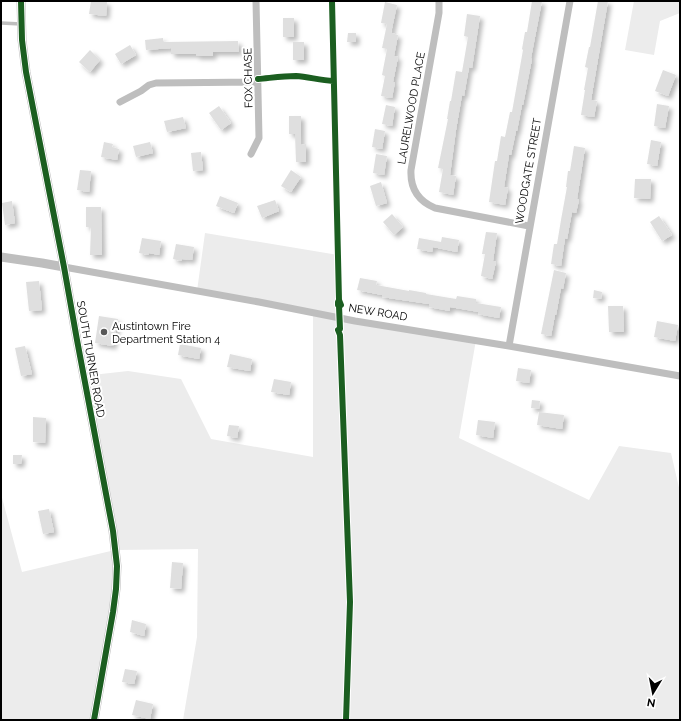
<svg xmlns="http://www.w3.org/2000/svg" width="681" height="721" font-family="Raleway,sans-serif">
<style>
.green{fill:#ececec}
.building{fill:#dfdfdf;filter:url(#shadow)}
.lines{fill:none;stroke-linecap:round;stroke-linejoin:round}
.service{stroke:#bebebe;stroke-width:3.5}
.minor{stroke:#bebebe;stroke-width:7}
.tertiary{stroke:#bebebe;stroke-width:9}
.cycleway-casing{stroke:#fff;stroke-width:8}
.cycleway{stroke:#1b5e20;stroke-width:6}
.poi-dot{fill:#595959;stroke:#fff;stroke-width:1.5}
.labels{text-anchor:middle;stroke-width:4;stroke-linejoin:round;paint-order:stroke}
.street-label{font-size:11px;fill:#000;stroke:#fff}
.poi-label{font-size:11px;fill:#000;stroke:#fff;text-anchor:start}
</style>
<defs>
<filter id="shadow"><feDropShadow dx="3.5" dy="3.5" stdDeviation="2" flood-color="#0004"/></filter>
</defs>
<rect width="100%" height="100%" fill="#fff"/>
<path class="green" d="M634,1H680V13L660,21L654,55L625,50Z
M205,233L338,255L339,300L338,318L476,340L459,438L589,500L619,446L671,453L680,492V720H183L197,637L198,549L116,550L117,566L94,720H1V494L22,572L115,550L83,376L128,371L181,379L211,439L313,457V313L197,291Z"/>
<path class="building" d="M91,1L107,2L106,16L89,14Z
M532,1H542L531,58L532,59L523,105H522L517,131H516L511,155H509L504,187L508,188L505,205L489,202L495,161H497L501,136L505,137L510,112H512L523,50L522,49L525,32H527Z
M598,1H608L591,100L597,101L594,117L581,115L585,90H584L588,68L585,67L589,47H590Z
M385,2L397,5L391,33L398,35L394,56L398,57L393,82H395L392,98L381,96L385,76L382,75L387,49L382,48L387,24L381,23Z
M467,14L480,16L472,68L469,67L464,96L462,95L456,130L450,175L456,176L453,195L439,192L443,169L438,168L448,119H447L450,101H451L456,71L462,72L468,37L464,36Z
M283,18H294V37H283Z
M348,33H356V42H347Z
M163,38V42L238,41L239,52H213V56H196V54H171V48L146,50L145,40Z
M293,42H304V60H293Z
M130,45L136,55L121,64L115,54Z
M90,50L100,60L90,72L79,62Z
M663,70L676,75L668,96L655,91Z
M657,104L669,106L665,128L654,126Z
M386,105L395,107L392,126L382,124Z
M219,106L231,123L221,130L209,113Z
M289,116H301V145L306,144V162H296L295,134H289Z
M183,117L186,128L167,132L164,121Z
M375,129L385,131L382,149L372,147Z
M651,140L661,142L657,166L647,164Z
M104,142L113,144L112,147L119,149L117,160L101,157Z
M150,142L153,153L136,157L133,146Z
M574,146L585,148L577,199L579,200L576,213L572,212L567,239L565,238L561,266L551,264L554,244H557L561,220L567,187H566L568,171H570Z
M201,152L203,170L193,171L191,153Z
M376,154L387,156L384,175L373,173Z
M80,170L91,171L89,192L77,190Z
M291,170L301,177L291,192L281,186Z
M635,179H651L650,199L634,198Z
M381,182L387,203L376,206L370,186Z
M220,196L238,203L234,213L216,206Z
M275,200L279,211L262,218L257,206Z
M12,201L15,223L5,225L2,203Z
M86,207H101L102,255H90L91,227H86Z
M392,214L403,227L394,235L383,222Z
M659,216L672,235L662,241L650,222Z
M486,232L497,233L493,261L496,262L492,279L481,276L485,254H482Z
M442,237L459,240L457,252L433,247L432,252L417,249L419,238L441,242Z
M142,238L161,241L159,255L149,253L148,255L139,253Z
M176,244L194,247L192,260L182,259L181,261L173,259Z
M554,270L566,273L563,289L561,288L556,315H555L551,336L541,334Z
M360,278L377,281L376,285L409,291V290L426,293V294L456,299L457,296L476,299V303L501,307L499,318L478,314L479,312L450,307V311L429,307V304L382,297V295L357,290Z
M39,281L42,310L29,311L26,282Z
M594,290L602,292L601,299L593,298Z
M608,306H623L624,332H609Z
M99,316L118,319L113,346L95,343Z
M657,321L678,325L675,341L654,337Z
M180,344L201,348L199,359L178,355Z
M25,346L32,374L21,376L15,348Z
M230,354L252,359L250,371L227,367Z
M518,368L531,370L529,383L516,381Z
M274,379L291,382L289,395L271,392Z
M532,400L540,401L539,409L531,408Z
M539,412L564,415L562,429L537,425Z
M33,417L46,418L45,443L33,442Z
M478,420L495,422L493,438L476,435Z
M229,425L239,426L237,438L227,436Z
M13,455H22L21,464H13Z
M49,509L54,532L43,534L38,511Z
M172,562L183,563L181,589L170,588Z
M132,620L146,624L144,636L130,632Z
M125,669L137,671L134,684L122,682Z
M136,700L153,704L150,719L132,715Z"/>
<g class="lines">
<path class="service" d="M1,23L21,24"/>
<path class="minor" d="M439,1V13L411,170C410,189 418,201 435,208L529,226
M120,102L141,91L149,85L156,83L258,82
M251,154L259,138L256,1
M64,267L259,302L355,321L509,346L680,376
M509,346L570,1"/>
<path class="tertiary" d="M21,1L22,40L26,72L64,267L77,340L113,531L117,566L116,589L113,612L94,720
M1,257L42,263L64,267"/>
<g class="cycleway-casing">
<path id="cycleway" d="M21,1L22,40L26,72L64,267L77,340L113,531L117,566L116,589L113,612L94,720
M332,1L339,300L341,305L339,306
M258,79C270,78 283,76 296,76C308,77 320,80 333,81
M339,300L338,302V305L339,306L340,329L338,330L340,335L350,602L346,720"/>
</g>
<use href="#cycleway" class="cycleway"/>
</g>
<circle class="poi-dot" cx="104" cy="332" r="4"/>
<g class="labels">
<g class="street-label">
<text transform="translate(248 78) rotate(-91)" y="4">FOX CHASE</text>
<text transform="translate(411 108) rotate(-80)" y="4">LAURELWOOD PLACE</text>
<text transform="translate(528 171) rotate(-80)" y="4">WOODGATE STREET</text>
<text transform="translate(378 312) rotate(9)" y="4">NEW ROAD</text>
<text transform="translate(91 359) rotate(80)" y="4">SOUTH TURNER ROAD</text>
</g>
<g class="poi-label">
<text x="112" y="330">Austintown Fire<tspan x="112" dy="13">Department Station 4</tspan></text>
</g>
</g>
<rect width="681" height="721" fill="none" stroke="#000000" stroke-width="4"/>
<g transform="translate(653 693) rotate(190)" stroke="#ffffff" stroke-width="3" paint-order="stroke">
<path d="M0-3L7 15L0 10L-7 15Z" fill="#000000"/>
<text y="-6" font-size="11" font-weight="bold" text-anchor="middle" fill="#000000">N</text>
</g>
</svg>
